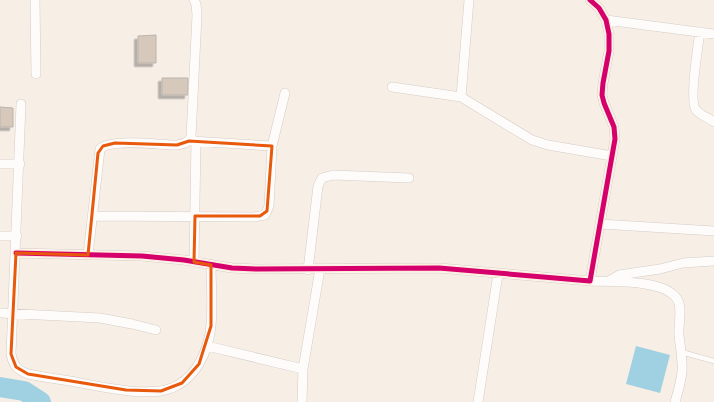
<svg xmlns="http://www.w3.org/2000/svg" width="714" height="402" font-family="'Sofia Sans Condensed',sans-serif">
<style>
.water{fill:#9fd1e2}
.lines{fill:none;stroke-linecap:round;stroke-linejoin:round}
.river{stroke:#9fd1e2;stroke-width:20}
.building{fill:#d6c9bc;stroke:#bbb4ac;filter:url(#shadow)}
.lane-casing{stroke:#d4ccc5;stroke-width:5.5}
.street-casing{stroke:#d4ccc5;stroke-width:10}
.lane{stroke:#fefcfb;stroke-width:4.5}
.street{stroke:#fefcfb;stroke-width:9}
.cycleway-casing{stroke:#feeedf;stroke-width:8}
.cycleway{stroke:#d6006c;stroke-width:5}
.marked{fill:none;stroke:#e8590c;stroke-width:3;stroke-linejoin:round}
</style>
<defs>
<filter id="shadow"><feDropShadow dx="-3.5" dy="3.5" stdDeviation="0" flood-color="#0004"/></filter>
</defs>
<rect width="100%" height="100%" fill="#f7eee6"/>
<path class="water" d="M636,346L670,355L660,393L626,384Z"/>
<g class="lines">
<path class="river" d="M0,387L24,391L41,402"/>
</g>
<path class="building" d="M156,35V63H138V36Z
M162,78H188V95H162Z
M0,107L13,108V127H0Z"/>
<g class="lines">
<g class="lane-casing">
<path id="lane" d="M681,352L714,361"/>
</g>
<g class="street-casing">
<path id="street" d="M35,0L36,74
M606,20L714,34
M700,32C698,45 689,102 696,110C700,115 709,118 714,122
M392,87L461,97L532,140L548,145L612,156
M461,97L469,0
M21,104L11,354C13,365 17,370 28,374C42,377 56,379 70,381C97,386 147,398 172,388C193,379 204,359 209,338C214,317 211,287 211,265
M191,141L272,146
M0,164H20
M92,216L254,217L265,215L269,206L272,146L285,93
M600,224L714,231
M0,236H17
M16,253L142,256L184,260L232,268L256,269L439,268L590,281L615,139L614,127L604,103L602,95L603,83L609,51V34L606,20L599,8L590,0
M88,255L100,149C110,138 160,145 177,145C183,144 188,143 191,137L197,15L196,4L194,0
M194,262L196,141
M308,270L318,186L322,178L333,175L409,178
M590,281C611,282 665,279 677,299C683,307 678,325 679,335C680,347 683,360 682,372C681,382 678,392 675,402
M609,281L619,275L626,274L660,269L683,263L714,261
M0,313L100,318L132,324L156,330
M207,346L303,369
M302,402L303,369L320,269
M478,402L498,274"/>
</g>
<use href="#lane" class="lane"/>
<use href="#street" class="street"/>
<g class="cycleway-casing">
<path id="cycleway" d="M16,253L142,256L184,260L232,268L256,269L439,268L590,281L615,139L614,127L604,103L602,95L603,83L609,51V34L606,20L599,8L590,0"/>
</g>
<use href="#cycleway" class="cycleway"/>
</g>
<path class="marked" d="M189,141L272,146L267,211L260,216H195L194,262L211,265V326L199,364L182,383L161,391L126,390L28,374L16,367L11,354L16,253L88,255L98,153L103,146L115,143L177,145Z"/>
</svg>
